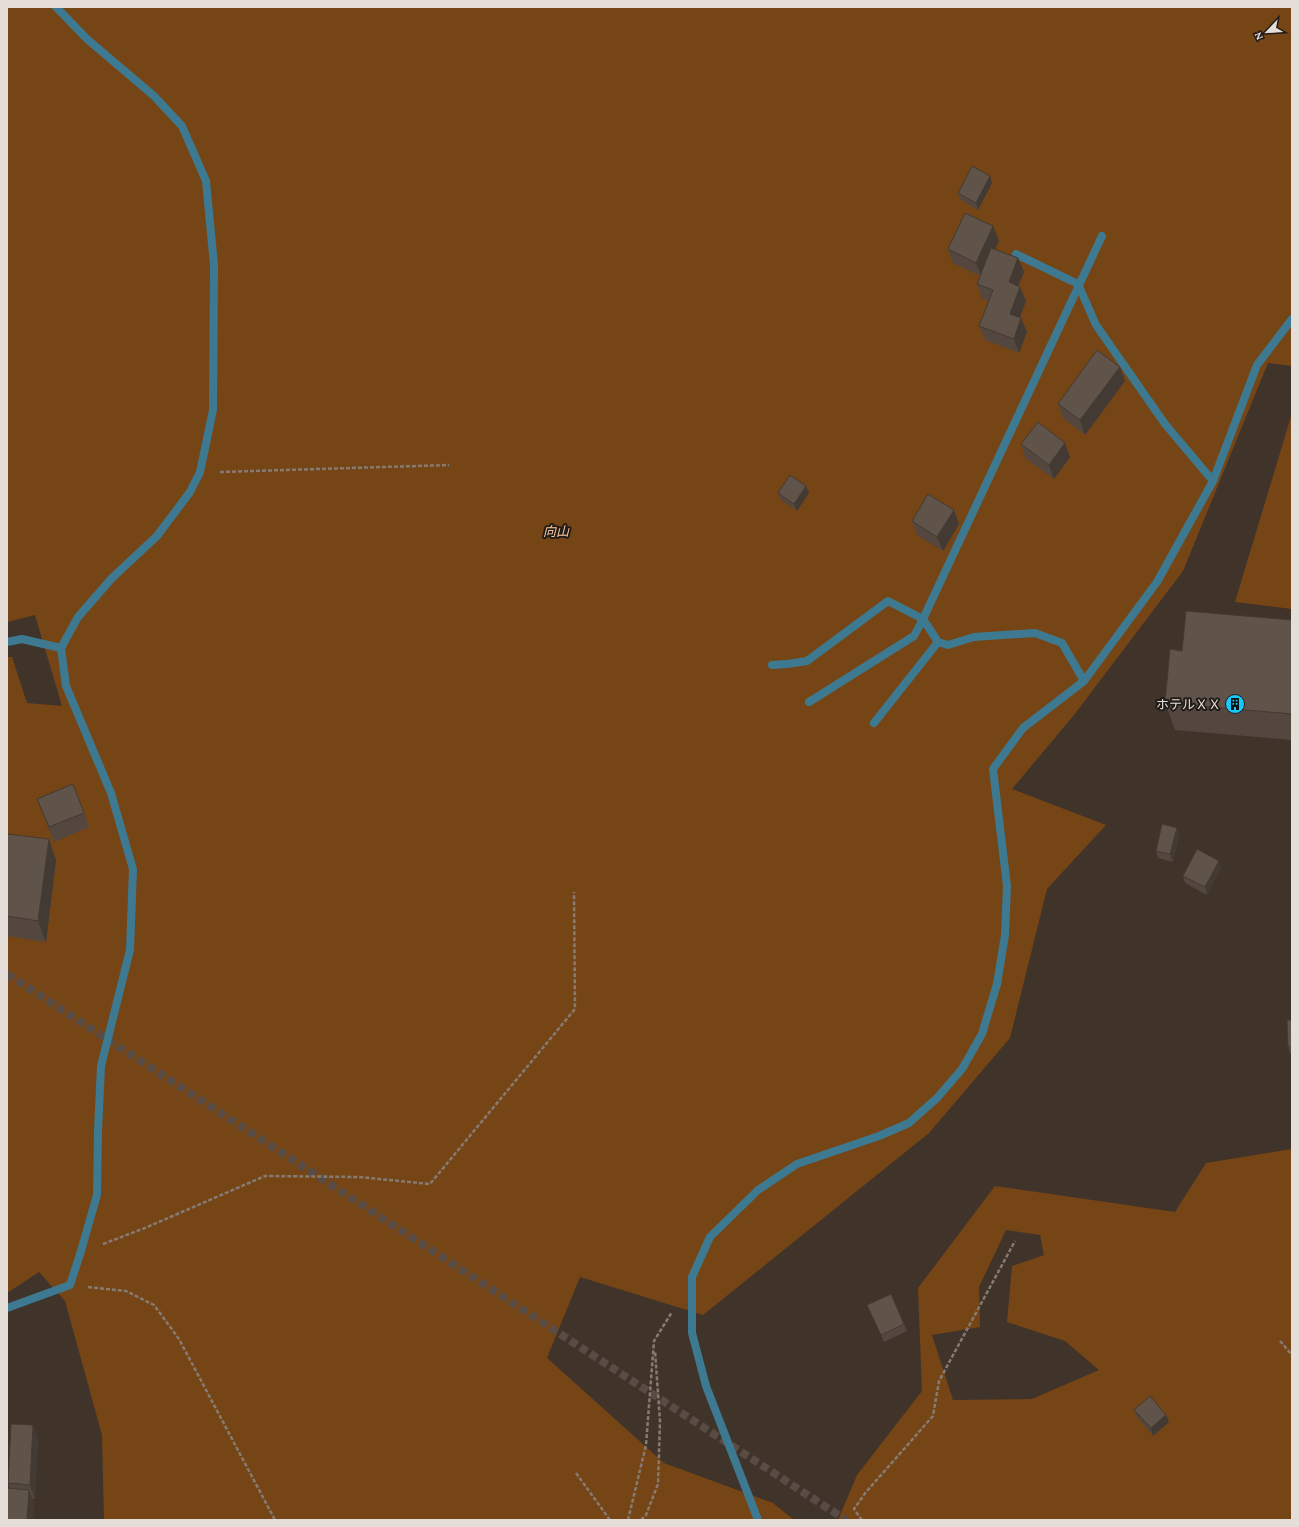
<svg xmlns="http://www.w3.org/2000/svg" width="1299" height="1527" font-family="'Crimson Pro','Noto Sans JP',serif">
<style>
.green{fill:#764516;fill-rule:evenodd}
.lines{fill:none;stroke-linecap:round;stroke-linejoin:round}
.secondary-tunnel{stroke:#594c44;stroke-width:8;stroke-dasharray:8 4;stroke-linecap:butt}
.path{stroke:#867b73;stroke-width:2.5;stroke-dasharray:4 2;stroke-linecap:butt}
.street{stroke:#3d7a91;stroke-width:8}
.wall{fill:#53473f}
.shaded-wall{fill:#433a33}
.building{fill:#605349;stroke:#433a33}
.labels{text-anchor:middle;stroke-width:4;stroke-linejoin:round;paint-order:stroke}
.park-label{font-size:13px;font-style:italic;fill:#fcc9a1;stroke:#221c18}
.poi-label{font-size:13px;fill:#e5ddd7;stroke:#221c18;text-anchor:end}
</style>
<rect width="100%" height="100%" fill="#40332a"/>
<path class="green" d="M7,7H1292V366L1268,363L1183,571L1074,715L1012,789L1106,825L1047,889L1010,1038L929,1133L703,1315L580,1277L547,1358L664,1463L773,1503L794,1520H104L102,1435L65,1301L39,1272L7,1293V657H12L27,703L62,706L35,615L7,622Z
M1292,413V609L1235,602Z
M1292,1149V1520H838L857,1475L922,1391L918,1288L995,1186L1175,1212L1206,1163ZM1006,1230L1040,1235L1044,1255L1012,1266L1007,1322L1065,1341L1099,1370L1032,1399L953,1400L932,1335L980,1327L979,1287Z"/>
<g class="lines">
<path class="secondary-tunnel" d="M7,974L846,1520"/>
<path class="path" d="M220,472L449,465
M103,1244L145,1228L265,1176L359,1177L430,1184L575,1009L574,892
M88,1287L126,1291L154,1305L179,1339L275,1520
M1280,1341L1292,1355
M7,1464H8
M576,1473L610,1520
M628,1520L646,1445L654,1341L672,1312
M641,1520L646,1515L658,1484L660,1421L655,1351
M862,1520L854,1509L866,1492L933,1416L939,1381L1015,1241"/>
<path class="street" d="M1016,254L1078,284L1096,325L1165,424L1213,481
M7,642L22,639L61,648
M938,642L948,645L974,637L1035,633L1062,643L1084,681
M772,665L787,664L807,661L888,601L923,619L1102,236
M809,702L914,636L923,619L938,642L874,723
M7,1308L70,1285L81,1251L97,1195L98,1131L101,1066L130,950L133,869L111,793L66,686L61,648L78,617L112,578L157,536L190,492L200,472L213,410L214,265L206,181L182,126L154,96L87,39L56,7
M758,1520L706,1386L692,1333V1277L710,1237L758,1190L797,1164L879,1136L909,1123L937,1098L962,1069L982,1034L997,984L1005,935L1007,886L993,769L1023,728L1084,681L1157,582L1213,481L1257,365L1292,319"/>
</g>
<path class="wall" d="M992,183L978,210L961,200L958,193Z
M993,226L999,241L995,249L1018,258L1024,272L1018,286L1026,301L1020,317L1027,332L1019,353L985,340L979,326L989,301L982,299L977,284L980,276L953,263L948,249Z
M1125,381L1085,435L1063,418L1058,404Z
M1065,443L1070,457L1054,479L1026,459L1021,444Z
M806,486L809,493L797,511L781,500L778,493Z
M954,510L959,524L943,551L917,535L912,521Z
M1292,620V740L1175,730L1165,703L1182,651Z
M37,799L84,813L89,827L54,842Z
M1177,828L1179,835L1173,862L1158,858L1156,851Z
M7,834L56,860L46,942L7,936Z
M1219,861L1221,868L1207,895L1185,883L1183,876Z
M1292,1020V1054H1290L1288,1047Z
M867,1305L904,1324L907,1331L884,1342L870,1312Z
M1134,1410L1166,1415L1169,1422L1153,1436L1137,1417Z
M33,1425L38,1439L35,1499H32L34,1504L33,1520H7L10,1489L8,1483Z"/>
<path class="shaded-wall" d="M990,176L992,183L978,210L976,203Z
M993,226L999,241L982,277L976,263Z
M1018,258L1024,272L1014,296L1009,282Z
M1020,287L1026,301L1016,328L1010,314Z
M1021,318L1027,332L1019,353L1014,339Z
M1120,367L1125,381L1085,435L1080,420Z
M1065,443L1070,457L1054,479L1049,465Z
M806,486L809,493L797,511L794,504Z
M954,510L959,524L943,551L937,537Z
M1177,828L1179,835L1173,862L1170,854Z
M49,839L56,860L46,942L38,921Z
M1219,861L1221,868L1207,895L1205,887Z
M1166,1415L1169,1422L1153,1436L1151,1428Z
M33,1425L38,1439L35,1499L30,1485Z
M29,1490L34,1504L33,1520H27Z"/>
<path class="building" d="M972,166L990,176L976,203L958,193Z
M965,213L993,226L976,263L948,249Z
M991,248L1018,258L1009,282L1020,287L1010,314L1021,318L1014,339L979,326L993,290L977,284Z
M1097,350L1120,367L1080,420L1058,404Z
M1038,422L1065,443L1049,465L1021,444Z
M790,475L806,486L794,504L778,493Z
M928,494L954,510L937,537L912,521Z
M1186,611L1292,620V714L1165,703L1170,649L1182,651Z
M73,784L84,813L49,827L37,799Z
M1162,824L1177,828L1170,854L1156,851Z
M7,834L49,839L38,921L7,916Z
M1197,849L1219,861L1205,887L1183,876Z
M1287,1020H1292V1046L1288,1047Z
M891,1294L904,1324L881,1335L867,1305Z
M1150,1396L1166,1415L1151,1428L1134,1410Z
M11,1424L33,1425L30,1485L8,1483Z
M7,1488L29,1490L27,1520H7Z"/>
<defs>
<g id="building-disc" transform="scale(1)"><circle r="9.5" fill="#17cafb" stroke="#221c18"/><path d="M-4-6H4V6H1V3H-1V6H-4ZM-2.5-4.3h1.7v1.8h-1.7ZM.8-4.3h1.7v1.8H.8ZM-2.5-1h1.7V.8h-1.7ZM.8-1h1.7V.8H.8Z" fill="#111"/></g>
</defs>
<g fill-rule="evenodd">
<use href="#building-disc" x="1235" y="704"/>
</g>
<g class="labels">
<g class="park-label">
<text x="556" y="536">向山</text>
</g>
<g class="poi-label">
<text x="1221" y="709">ホテルＸＸ</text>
</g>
</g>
<rect width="1299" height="1527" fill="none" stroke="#e5ddd7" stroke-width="16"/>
<g transform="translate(1267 32) rotate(245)" stroke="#221c18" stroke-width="3" paint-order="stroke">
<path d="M0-3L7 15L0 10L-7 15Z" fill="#e5ddd7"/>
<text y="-6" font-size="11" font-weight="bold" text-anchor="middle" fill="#e5ddd7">N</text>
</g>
</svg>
